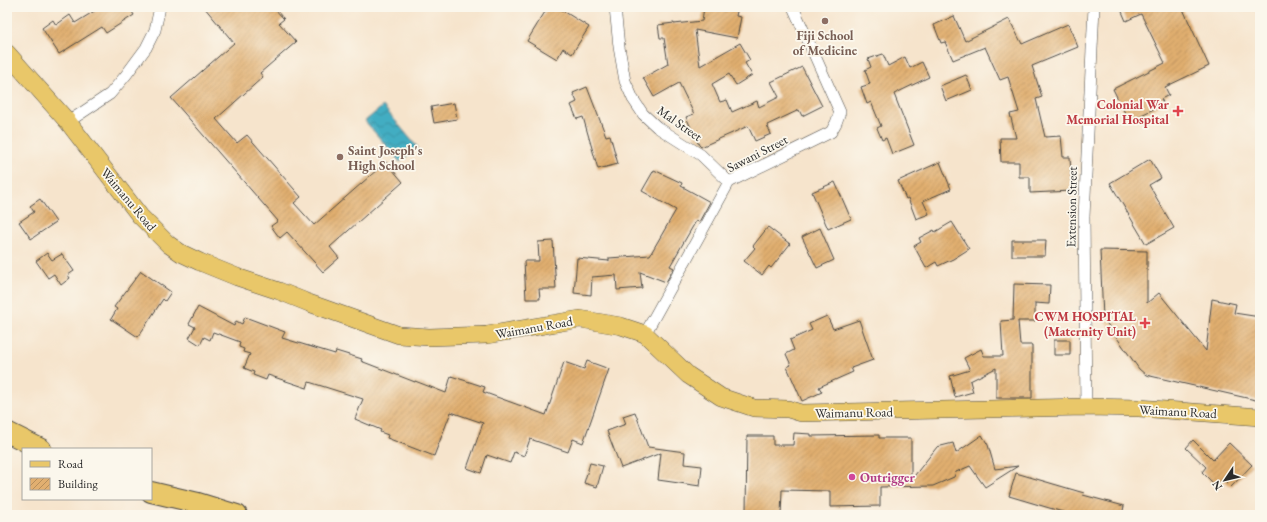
<svg xmlns="http://www.w3.org/2000/svg" width="1267" height="522" font-family="'EB Garamond',serif">
<style>
.water{fill:url(#water-waves);stroke:#376c76}
.building{fill:url(#building-hatch)}
.lines{fill:none;stroke-linecap:round;stroke-linejoin:round}
.street-casing{stroke:#494743;stroke-width:12}
.primary-casing{stroke:#494743;stroke-width:18}
.highway-casing{stroke:#494743;stroke-width:22}
.street{stroke:#fff;stroke-width:11}
.primary{stroke:#e9c769;stroke-width:17}
.highway{stroke:#e9c769;stroke-width:20}
.education-dot{fill:#8d6e63;stroke:#fbf7ec;stroke-width:1.5}
.health-dot{fill:#e0444e;stroke:#fbf7ec;stroke-width:1.5}
.hotel-dot{fill:#d1479c;stroke:#fbf7ec;stroke-width:1.5}
.labels{text-anchor:middle;stroke-width:3.5;stroke-linejoin:round;paint-order:stroke}
.education-label{font-size:13px;font-weight:bold;fill:#785e54;stroke:#fbf7ec}
.health-label{font-size:13px;font-weight:bold;fill:#be3a42;stroke:#fbf7ec;text-anchor:end}
.street-label{font-size:13px;fill:#2b2b2b;stroke:#fbf7ec}
.hotel-label{font-size:13px;font-weight:bold;fill:#b23c85;stroke:#fbf7ec;text-anchor:start}
</style>
<defs>
<pattern id="water-waves" width="16" height="10" patternUnits="userSpaceOnUse"><rect width="16" height="10" fill="#43adc2"/><path d="M0 5q4-4 8 0t8 0" fill="none" stroke="#388d9e"/></pattern>
<pattern id="building-hatch" width="6" height="6" patternUnits="userSpaceOnUse"><rect width="6" height="6" fill="#e1af70"/><path d="M-1 1l2-2M0 6l6-6M5 7l2-2" fill="none" stroke="#b78f5c"/></pattern>
</defs>
<rect width="100%" height="100%" fill="#fbf7ec"/>
<filter id="ink" filterUnits="userSpaceOnUse"><feTurbulence type="fractalNoise" baseFrequency=".025" numOctaves="2"/><feDisplacementMap in="SourceGraphic" scale="8" xChannelSelector="R" yChannelSelector="G"/><feConvolveMatrix kernelMatrix="1 2 1 2 8 2 1 2 1" color-interpolation-filters="sRGB"/></filter>
<filter id="wash" filterUnits="userSpaceOnUse"><feTurbulence type="fractalNoise" baseFrequency=".012" numOctaves="4" result="noise"/><feDisplacementMap in="SourceGraphic" scale="16" xChannelSelector="R" yChannelSelector="G"/><feGaussianBlur stdDeviation="0.9" result="paint"/><feColorMatrix in="noise" values="0 0 0 0 0 0 0 0 0 0 0 0 0 0 0 0 0 1.4 0 .05"/><feComposite in="paint" operator="in"/></filter>
<g filter="url(#wash)">
<rect width="100%" height="100%" fill="#f6e4cc"/>
<path class="water" d="M383,106L418,148L400,162L365,121Z"/>
<g id="blocks">
<path class="building" d="M101,7H129L134,15L106,33L102,27L59,54L42,28L53,20L56,25L70,15L75,23Z
M204,7H273L284,19L279,23L296,42L260,73L263,77L216,119L237,143L247,135L301,197L294,203L314,225L386,162L403,182L330,247L339,258L323,272L287,232L280,238L276,233L271,226L278,221L171,98L234,43Z
M548,7H557L589,27L572,54L563,48L557,59L527,41Z
M704,7H738L736,16L741,17L737,38L695,30L700,66L740,43L750,60L745,63L752,75L736,85L729,74L712,84L720,102L727,100L732,112L757,101L759,107L779,97L771,82L802,67L822,106L802,116L799,110L767,125L771,134L755,141L748,126L701,147L699,145L686,117L694,114L679,83L654,97L643,78L668,64L664,38H660L658,25L674,23V24L702,21Z
M1120,7H1182L1209,66L1165,87L1169,95L1161,99L1164,104L1129,121L1113,89L1165,63L1141,14L1126,21Z
M954,16L965,41L1009,19L1022,44L1068,24L1078,47L1032,66L1042,97L1036,99L1045,137L1061,136L1063,157H1070L1072,191L1030,193V177H1019V162H1001L1000,138H1016L1010,114L1019,112L1008,77L1000,80L985,47L953,60L945,42L941,43L934,25Z
M883,54L888,66L905,57L910,68L922,62L929,77L894,94L914,145L892,154L886,138L882,140L877,128L881,126L871,102L867,104L861,87L870,84L865,70L871,67L868,59Z
M966,75L972,90L946,101L940,86Z
M587,87L606,136L610,135L618,164L598,169L583,117L577,119L571,105L577,102L573,93Z
M454,103L457,119L434,123L431,107Z
M1150,159L1161,178L1149,185L1174,228L1146,244L1110,183Z
M940,162L951,189L923,201L929,214L916,219L908,198L906,199L898,181Z
M654,170L682,183L681,186L710,202L699,222L696,221L670,266L674,268L666,282L640,272L642,288L617,290L616,275L592,277L591,295L574,293L577,258L609,261V258L650,255L676,210L642,191Z
M835,182L851,219L828,229L812,192Z
M40,199L56,222L31,239L19,222L34,212L30,206Z
M952,222L969,249L953,259L938,266L936,262L926,268L914,246L921,242L919,238L934,230L935,232Z
M768,227L790,244L771,268L769,266L762,275L744,261L755,248L753,246Z
M820,228L834,260L817,268L802,237Z
M1012,240H1046L1045,256H1012Z
M553,241L556,289H539L540,299H526L524,261H539L538,242Z
M1100,250L1147,251V303L1159,293L1206,351L1212,299L1236,304L1234,313L1260,317V401L1146,375L1139,369L1103,318Z
M47,253L52,260L62,254L74,271L68,275L70,278L61,285L54,274L48,278L36,261Z
M141,271L171,292L165,301L163,299L138,337L111,319L117,309L114,307Z
M1014,284L1050,285L1049,304L1035,303V321H1018L1020,345H1032V398H996V368L970,381L973,392L955,397L950,376L970,370L964,358L981,349L984,356H1003L1001,321L1013,320Z
M198,307L234,326L236,321L242,324L245,317L285,332L282,338L335,354L336,351L362,359L361,361L415,382V381L446,393L451,376L485,387L483,392L546,415L564,362L584,369L587,361L609,369L583,443L573,439L568,452L530,439L524,456L514,452L510,463L487,455L481,473L467,468L483,423L451,412L434,456L387,438L388,435L380,432L381,430L355,419L363,399L309,382L307,388L268,375L266,380L253,375L254,372L244,368L250,354L243,352L244,349L239,347L240,342L213,332L210,340L204,337L200,345L189,338L195,327L189,324Z
M827,316L833,329L859,320L873,360L851,368L853,372L819,387L822,392L802,401L787,367L791,365L786,354L794,350L790,340L812,330L809,324Z
M1054,340H1070V355H1054Z
M635,412L648,447L685,452L684,464L702,466L700,486L658,480L661,453L621,468L607,431L626,424L623,416Z
M794,433L811,434V436L879,435V438H911V480L937,447L953,443L956,453L982,435L988,445L995,469L1018,466L985,487L970,466L956,472L954,477L933,486L880,487V506L830,507V491L782,490L781,515L746,514L747,436H773V445H793Z
M1193,440L1213,460L1229,443L1252,465L1231,487L1223,479L1216,486L1202,472L1206,467L1186,448Z
M590,463L603,466L597,487L584,483Z
M1016,473L1084,493L1083,495L1124,506L1122,515H1073L1009,496Z"/>
</g>
</g>
<g filter="url(#ink)">
<use href="#blocks" fill-opacity="0" stroke="#494743" stroke-width="1"/>
<g class="lines">
<g class="street-casing">
<path id="street" d="M615,7L619,47L625,81L633,99L643,114L657,127L701,155L729,182
M68,122L110,94L126,75L146,48L155,30L160,7
M645,334L729,182L831,132L836,123L840,112L793,7
M1086,407L1084,217L1094,7"/>
</g>
<g class="primary-casing">
<path id="primary" d="M7,53L68,122L140,216L168,244L181,253L200,262L237,277L279,291L309,303L399,335L429,337L487,335L580,319L621,326L645,334L688,375L721,397L754,408L788,409L801,413L1086,407L1139,408L1260,417"/>
</g>
<g class="highway-casing">
<path id="highway" d="M7,432L41,449
M151,492L198,503L237,515"/>
</g>
<use href="#street" class="street"/>
<use href="#primary" class="primary"/>
<use href="#highway" class="highway"/>
</g>
</g>
<g class="education-dot">
<circle cx="825" cy="21" r="4"/>
<circle cx="340" cy="157" r="4"/>
</g>
<g class="health-dot">
<path d="M1176 105h4v4h4v4h-4v4h-4v-4h-4v-4h4z"/>
<path d="M1143 317h4v4h4v4h-4v4h-4v-4h-4v-4h4z"/>
</g>
<circle class="hotel-dot" cx="852" cy="477" r="4"/>
<g class="labels">
<g class="education-label">
<text x="825" y="40">Fiji School<tspan x="825" dy="15">of Medicine</tspan></text>
<text x="348" y="155" text-anchor="start">Saint Joseph's<tspan x="348" dy="15">High School</tspan></text>
</g>
<g class="health-label">
<text x="1169" y="109">Colonial War<tspan x="1169" dy="15">Memorial Hospital</tspan></text>
<text x="1136" y="321">CWM HOSPITAL<tspan x="1136" dy="15">(Maternity Unit)</tspan></text>
</g>
<g class="street-label">
<text transform="translate(680 123) rotate(35)" y="5">Mal Street</text>
<text transform="translate(757 153) rotate(-27)" y="5">Sawani Street</text>
<text transform="translate(129 199) rotate(50)" y="5">Waimanu Road</text>
<text transform="translate(1071 207) rotate(-89)" y="5">Extension Street</text>
<text transform="translate(534 327) rotate(-10)" y="5">Waimanu Road</text>
<text transform="translate(1178 411) rotate(3)" y="5">Waimanu Road</text>
<text transform="translate(854 412) rotate(-1)" y="5">Waimanu Road</text>
</g>
<g class="hotel-label">
<text x="860" y="482">Outrigger</text>
</g>
</g>
<rect width="1267" height="522" fill="none" stroke="#fbf7ec" stroke-width="24"/>
<rect x="22" y="448" width="130" height="52" fill="#fbf7ec" stroke="#a8a59f"/>
<rect x="30" y="461" width="20" height="6" fill="#e9c769" stroke="#a8a59f"/>
<text x="58" y="468" font-size="12" fill="#2b2b2b">Road</text>
<rect x="30" y="478" width="20" height="12" fill="url(#building-hatch)" stroke="#a8a59f"/>
<text x="58" y="488" font-size="12" fill="#2b2b2b">Building</text>
<g transform="translate(1225 480) rotate(235)" stroke="#fbf7ec" stroke-width="3" paint-order="stroke">
<path d="M0-3L7 15L0 10L-7 15Z" fill="#2b2b2b"/>
<text y="-6" font-size="11" font-weight="bold" text-anchor="middle" fill="#2b2b2b">N</text>
</g>
</svg>
